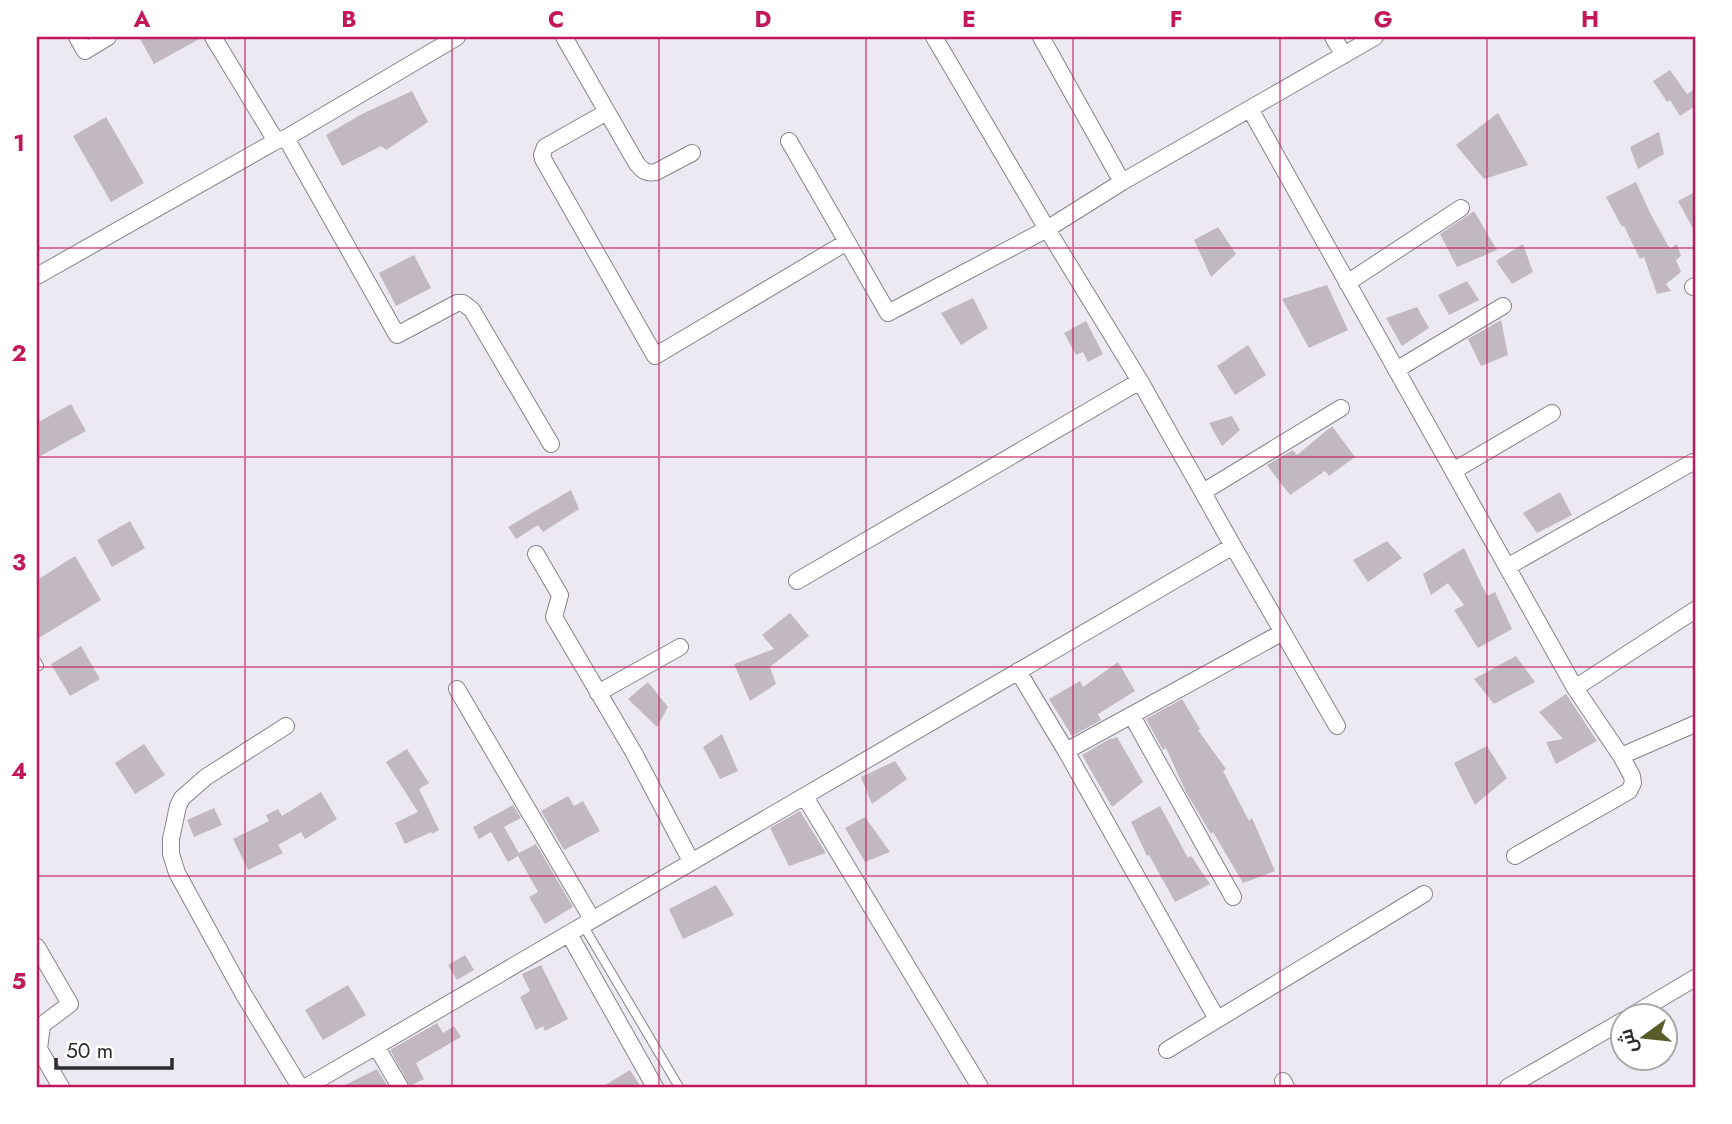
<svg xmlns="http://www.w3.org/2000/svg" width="1732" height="1124" font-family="Jost,Cairo,sans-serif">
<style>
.building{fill:#c1b9bf}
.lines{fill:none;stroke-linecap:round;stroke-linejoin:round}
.lane-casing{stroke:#85838a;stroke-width:10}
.street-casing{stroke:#85838a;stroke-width:18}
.lane{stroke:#fff;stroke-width:8}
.street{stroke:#fff;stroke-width:16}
.grid{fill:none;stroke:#c2185b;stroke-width:2;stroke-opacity:0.55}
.neatline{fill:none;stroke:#c2185b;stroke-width:2.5}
.grid-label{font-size:23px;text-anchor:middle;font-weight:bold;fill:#c2185b}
</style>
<rect width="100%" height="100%" fill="#ece9f2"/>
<path class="building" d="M139,37H203L154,64Z
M1670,70L1687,94L1695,89V106L1680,116L1670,100L1667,102L1653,81Z
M412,91L428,122L386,150L381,146L342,166L326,135L362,114Z
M1498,113L1528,165L1484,179L1456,145Z
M106,117L144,183L111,202L73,136Z
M1659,132L1664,154L1638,169L1630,147Z
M1636,182L1650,213L1670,249L1677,244L1681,256L1676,260L1681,272L1666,284L1671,291L1657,294L1644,257L1640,259L1624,226L1622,227L1606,197Z
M1695,192V232L1678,201Z
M1474,211L1497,250L1457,267L1440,234Z
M1218,227L1236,254L1211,277L1194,240Z
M1523,244L1533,272L1512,284L1496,261Z
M414,255L431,288L396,306L379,273Z
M1467,281L1479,300L1449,315L1438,295Z
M1327,285L1348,330L1309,348L1282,299Z
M973,298L988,328L961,345L941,313Z
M1417,307L1429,328L1402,346L1386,318Z
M1501,320L1508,355L1481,366L1468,339Z
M1086,321L1103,354L1088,362L1083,352L1076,355L1064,333Z
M1248,345L1266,375L1235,395L1217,366Z
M71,404L86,431L37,458V423Z
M1232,416L1240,430L1222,446L1209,423Z
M1332,426L1355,457L1329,476L1325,471L1290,495L1267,465L1293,450L1297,455Z
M571,490L579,509L543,532L538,525L516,539L508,527Z
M1560,492L1572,515L1537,533L1523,513Z
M130,521L145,548L112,567L97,540Z
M1387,541L1402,558L1368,582L1353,560Z
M1464,548L1487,596L1495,592L1512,629L1478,648L1454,610L1464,605L1448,583L1431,595L1423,574Z
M75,556L101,600L37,639V580Z
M790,613L809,636L770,667L776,684L750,701L734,664L774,649L762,635Z
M81,646L100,679L70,696L51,664Z
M1516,656L1535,682L1494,704L1474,679Z
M1118,662L1135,691L1098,714L1101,720L1072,736L1049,699L1080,681L1083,687Z
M648,682L668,707L657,727L628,699Z
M1566,694L1597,741L1556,764L1546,742L1563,739L1539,712Z
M1182,699L1200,729L1198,730L1226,769L1223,771L1249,821L1252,818L1275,871L1243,883L1213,832L1211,834L1186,792L1166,748L1163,750L1146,719Z
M722,734L738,771L720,779L703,747Z
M1117,737L1143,782L1112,807L1082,755L1111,738L1112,739Z
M144,744L165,775L135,794L115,763Z
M1487,746L1507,778L1475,805L1454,763Z
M407,749L429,783L419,789L439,830L432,834L431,832L405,844L395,823L418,812L386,762Z
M895,761L907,779L872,804L861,777Z
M321,792L337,819L305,839L301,832L278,845L283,853L248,870L233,839L269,821L266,815L278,809L282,816Z
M568,796L574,806L583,801L600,831L564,850L541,811Z
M513,805L521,818L504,827L519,853L536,844L573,907L545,924L529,897L538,892L518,856L508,862L491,832L479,839L473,827Z
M1160,806L1188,858L1191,856L1210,884L1175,902L1149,855L1147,856L1131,822Z
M214,808L222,825L194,837L187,820Z
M800,811L826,853L789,866L770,828Z
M865,817L890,852L865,862L845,828Z
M716,885L734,915L683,939L669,909Z
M465,955L474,970L457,980L448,965Z
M541,965L568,1019L545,1031L543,1026L536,1030L520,997L530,991L522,974Z
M348,985L366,1015L323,1040L305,1010Z
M437,1023L443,1033L454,1026L461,1037L416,1063L424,1079L410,1086L390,1050Z
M377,1069L388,1087H341Z
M630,1070L641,1087H602Z"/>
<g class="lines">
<g class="lane-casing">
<path id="lane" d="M37,662L39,666
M583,925L679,1087"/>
</g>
<g class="street-casing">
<path id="street" d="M77,37L85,51L108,37
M213,37L276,141
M564,37L637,164C643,171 647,174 656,172L692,153
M934,37L1047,229L1140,381L1233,546L1337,726
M1041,37L1122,182
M1333,37L1344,55
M1250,109L1575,688L1621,756L1632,776L1633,783L1629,791L1515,856
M607,112L545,147L542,155L543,159L655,356L847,242
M286,138L397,335L457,303H463L472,310L551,444
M789,141L888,313L1047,229L1122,182L1375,37
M37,276L276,141L286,138L457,37
M1347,283L1461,208
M1693,287L1695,286
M1396,370L1503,306
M1453,471L1552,413
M1203,492L1341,408
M536,554L560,595L554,617L634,753L691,861
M1507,567L1693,462
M797,581L1140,381
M1018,671L1066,751L1217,1019
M1575,688L1695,610
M457,689L592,919
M598,693L680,647
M1132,716L1233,897
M286,726L206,777L182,798L178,806L171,839V854L177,873L244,995L300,1087
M1066,751L1283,632
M1621,756L1695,724
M805,797L980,1087
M569,934L655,1087
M37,947L70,1004L42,1025L39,1049L61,1087
M1631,1016L1695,978
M376,1046L400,1087
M1167,1050L1424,894
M1283,1081L1286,1087
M306,1087L1233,546
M1508,1087L1624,1020"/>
</g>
<use href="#lane" class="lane"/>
<use href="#street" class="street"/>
</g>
<path class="grid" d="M245,37V1087M452,37V1087M659,37V1087M866,37V1087M1073,37V1087M1280,37V1087M1487,37V1087M37,248H1695M37,457H1695M37,667H1695M37,876H1695"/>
<rect width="1732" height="1124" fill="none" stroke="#ffffff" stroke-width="77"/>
<g transform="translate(1644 1037) rotate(255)"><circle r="33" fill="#ffffff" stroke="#abaaab" stroke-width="2"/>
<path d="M0-5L12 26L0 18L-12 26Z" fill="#5a5c29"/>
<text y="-10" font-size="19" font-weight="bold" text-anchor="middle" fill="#2c2b2e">ش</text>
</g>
<path d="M56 1058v10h116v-10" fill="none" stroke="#2c2b2e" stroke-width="3.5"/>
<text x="66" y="1058" font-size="21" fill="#2c2b2e" stroke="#ffffff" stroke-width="5" paint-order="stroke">50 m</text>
<rect x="38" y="38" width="1656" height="1048" class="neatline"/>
<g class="grid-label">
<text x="142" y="27">A</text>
<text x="349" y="27">B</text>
<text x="556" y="27">C</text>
<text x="763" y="27">D</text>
<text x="969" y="27">E</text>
<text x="1176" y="27">F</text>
<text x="1383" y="27">G</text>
<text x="1590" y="27">H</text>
<text x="19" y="151">1</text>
<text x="19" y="361">2</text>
<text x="19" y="570">3</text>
<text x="19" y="779">4</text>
<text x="19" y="989">5</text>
</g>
</svg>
